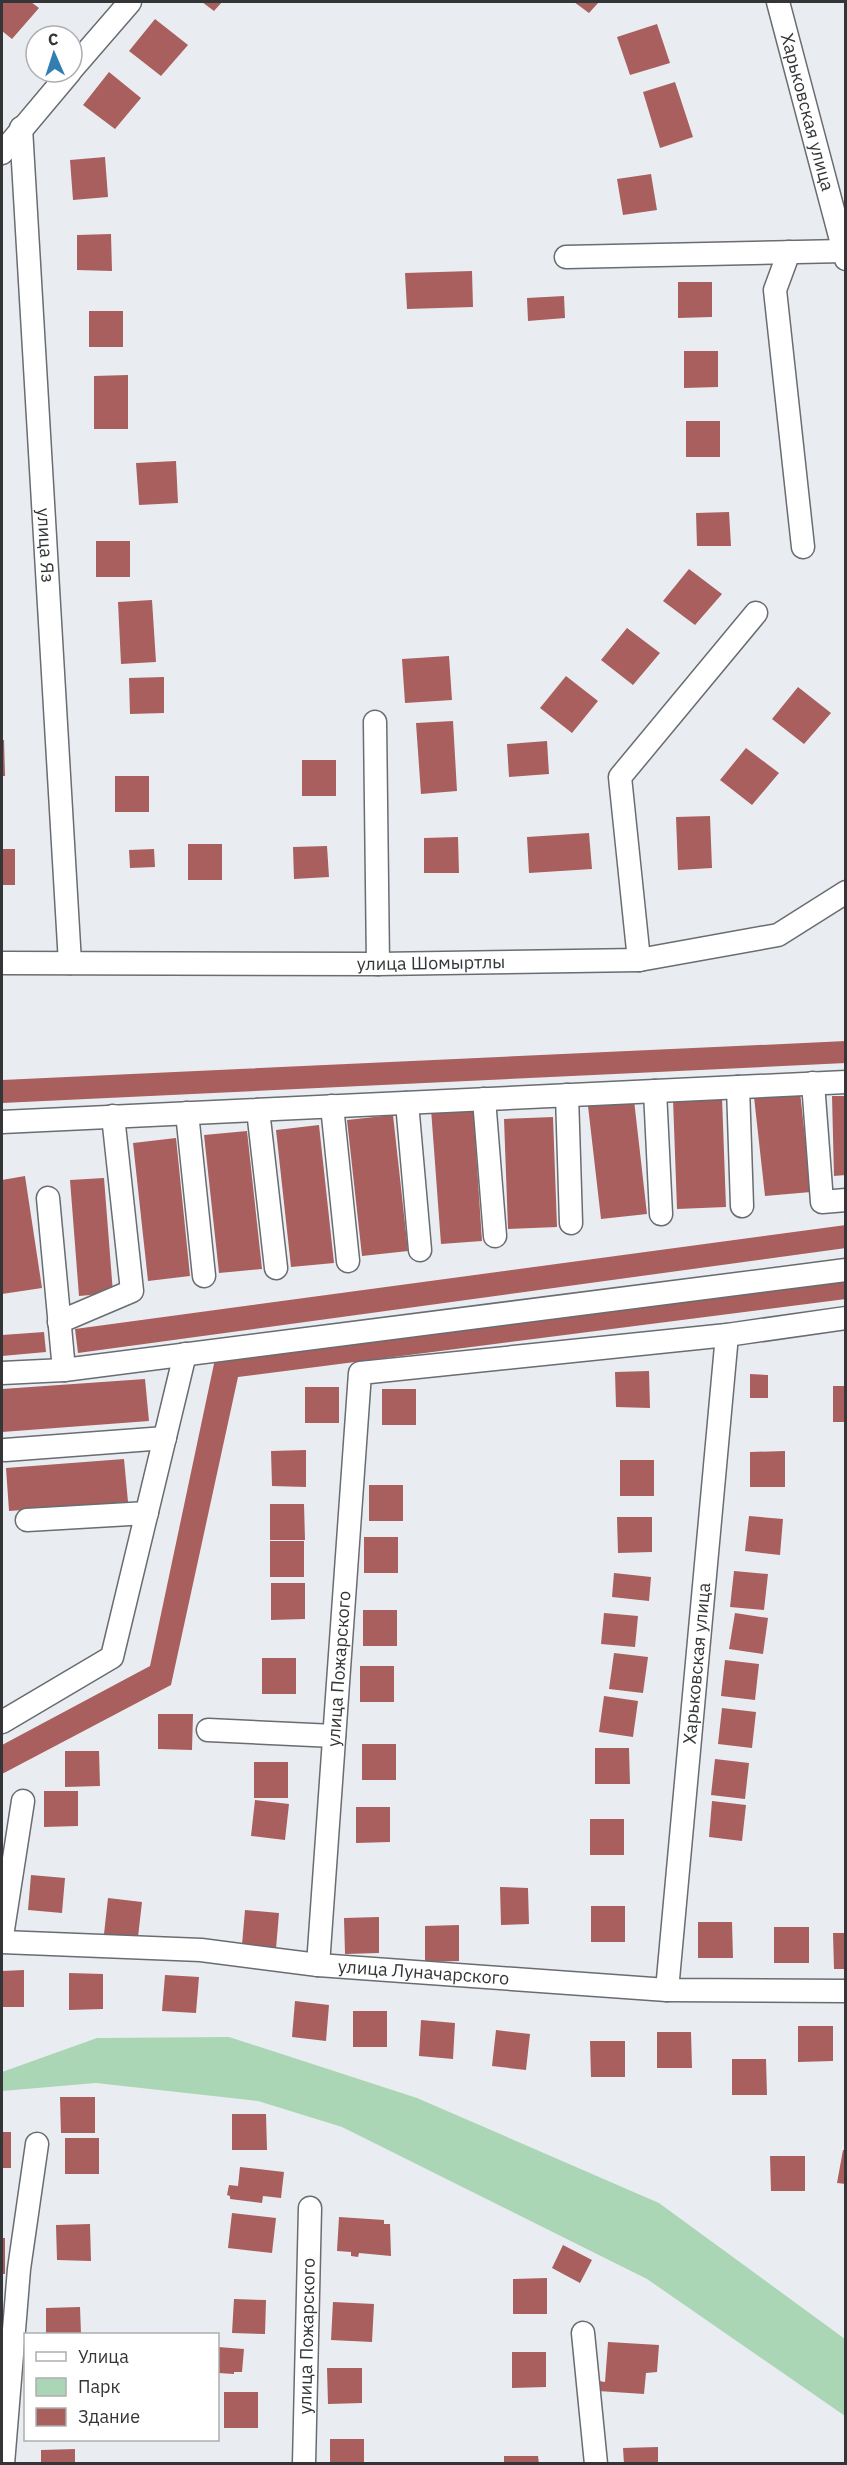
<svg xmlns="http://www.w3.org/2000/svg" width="847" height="2465" font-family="'IBM Plex Sans',sans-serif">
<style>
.green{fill:#aad6b5}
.building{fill:#a95f5d}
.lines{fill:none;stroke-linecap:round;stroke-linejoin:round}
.minor-casing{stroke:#696c70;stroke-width:25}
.minor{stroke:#fff;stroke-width:22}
.labels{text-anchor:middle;stroke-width:6;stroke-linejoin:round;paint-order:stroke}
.street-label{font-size:18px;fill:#333536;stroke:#fff}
</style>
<rect width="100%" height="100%" fill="#e9edf1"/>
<path class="green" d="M229,2037L417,2098L659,2203L845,2339V2416L647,2279L342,2127L258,2101L96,2083L2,2091V2072L97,2038Z"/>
<path class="building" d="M2,2H31L39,8L12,39L2,31Z
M202,2H222L214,11Z
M574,2H599L589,13Z
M155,19L188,45L161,76L129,51Z
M657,24L670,63L630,75L617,37Z
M109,72L141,98L115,129L83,105Z
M675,82L693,137L660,148L643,92Z
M105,157L108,197L73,200L70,160Z
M651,174L657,210L623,215L617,179Z
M111,234L112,271L77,270V235Z
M472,271L473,307L407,309L405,273Z
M678,282H712V317L678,318Z
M564,296L565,318L528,321L527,298Z
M89,311H123V347H89Z
M684,351H718V387L684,388Z
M128,375V429H94V376Z
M686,421H720V457H686Z
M176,461L178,503L139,505L136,463Z
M729,512L731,546H697L696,513Z
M96,541H130V577H96Z
M689,569L722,594L695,625L663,601Z
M152,600L156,662L121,664L118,602Z
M627,628L660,653L633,685L601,660Z
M449,656L452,700L405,703L402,659Z
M566,676L598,701L572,733L540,708Z
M164,677V713L130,714L129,678Z
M798,687L831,713L804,744L772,719Z
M453,721L457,791L421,794L416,723Z
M2,740H4L5,776H2Z
M547,741L549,774L509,777L507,744Z
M746,748L779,773L752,805L720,780Z
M302,760H336V796H302Z
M115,776H149V812H115Z
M710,816L712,868L678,870L676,817Z
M589,833L592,869L529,873L527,837Z
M458,837L459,873H424V838Z
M188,844H222V880H188Z
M327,846L329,877L294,879L293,847Z
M2,849H15V885H2Z
M154,849L155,867L130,868L129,850Z
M846,1041V1063L2,1103V1080Z
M800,1092L811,1192L765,1196L754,1097Z
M832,1096H846V1175L834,1176Z
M722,1097L726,1207L677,1209L673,1099Z
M634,1100L647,1214L601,1219L588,1106Z
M473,1106L482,1241L441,1244L431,1109Z
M393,1115L408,1251L362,1256L347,1120Z
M553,1117L557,1227L508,1229L504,1119Z
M319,1125L334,1263L291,1267L276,1130Z
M247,1131L262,1269L219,1273L204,1135Z
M176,1138L190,1276L148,1281L133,1143Z
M25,1176L42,1288L2,1294V1180Z
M104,1178L113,1293L79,1296L70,1180Z
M846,1225V1248L78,1353L75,1329Z
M846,1278V1299L238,1377L171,1685L2,1774V1745L150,1666L215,1359Z
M44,1332L46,1352L2,1356V1335Z
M649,1371L650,1408L616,1407L615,1372Z
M750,1374L768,1375V1398H750Z
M145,1379L149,1421L2,1432V1389Z
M833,1386H846V1422H833Z
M305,1387H339V1423H305Z
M382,1389H416V1425H382Z
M306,1450V1487L272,1486L271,1451Z
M785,1451V1487H750V1452Z
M124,1459L128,1502L9,1511L6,1468Z
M620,1460H654V1496H620Z
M369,1485H403V1521H369Z
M270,1504H304L305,1540H270Z
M749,1516L783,1519L780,1555L745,1551Z
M617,1517H652V1552L618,1553Z
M364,1537H398V1573H364Z
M270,1541H304V1577H270Z
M734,1571L768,1574L764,1610L730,1607Z
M614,1573L651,1577L649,1601L612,1597Z
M271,1583H305V1619L271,1620Z
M363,1610H397V1646H363Z
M604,1613L638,1616L635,1647L601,1644Z
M735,1613L768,1618L763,1654L729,1649Z
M614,1653L648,1657L643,1693L609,1689Z
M262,1658H296V1694H262Z
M725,1660L759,1664L755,1700L721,1696Z
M360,1666H394V1702H360Z
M604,1696L638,1701L633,1737L599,1732Z
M722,1708L756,1712L752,1748L718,1744Z
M158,1714H193L192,1750L158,1749Z
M362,1744H396V1780H362Z
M595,1748H629L630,1784H595Z
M65,1751H99L100,1786L65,1787Z
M715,1759L749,1763L745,1799L711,1795Z
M254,1762H288V1798H254Z
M44,1791H78V1826L44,1827Z
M255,1800L289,1804L285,1840L251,1836Z
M712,1801L746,1805L742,1841L709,1837Z
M356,1807H390V1842L356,1843Z
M590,1819H624V1855H590Z
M31,1875L65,1878L62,1913L28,1910Z
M500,1887L528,1888L529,1924L501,1925Z
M108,1898L142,1902L138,1937L104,1934Z
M591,1906H625V1942H591Z
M245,1910L279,1913L276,1949L242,1945Z
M379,1917V1953L345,1954L344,1918Z
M698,1922H732L733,1958H698Z
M459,1925V1961L425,1962V1926Z
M774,1927H809V1963H774Z
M833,1933H846V1969H834Z
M24,1970V2007H2V1971Z
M69,1973L103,1974V2009L69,2010Z
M165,1975L199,1977L196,2013L162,2011Z
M295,2001L329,2005L326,2041L292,2037Z
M353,2011H387V2047H353Z
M421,2020L455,2023L453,2059L419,2056Z
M798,2026H833V2061L798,2062Z
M496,2030L530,2034L526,2070L492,2066Z
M657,2032H691L692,2068H657Z
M590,2041H625V2077H591Z
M732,2059H766L767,2095H732Z
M60,2097H95V2133H61Z
M232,2114H266L267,2150H232Z
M2,2132H11V2168H2Z
M65,2138H99V2174H65Z
M843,2150H846V2184L837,2183Z
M770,2156H805V2191H771Z
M240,2167L284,2172L281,2198L263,2196L262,2203L230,2199V2196L227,2195L229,2185L238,2186Z
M232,2213L276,2218L272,2253L228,2248Z
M339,2217L384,2220V2224H390L391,2256L359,2253L358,2257L351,2256V2252L337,2251Z
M90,2224L91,2261L57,2260L56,2225Z
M2,2238H5V2274H2Z
M563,2245L592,2260L580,2283L552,2268Z
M547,2278V2314H513V2279Z
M234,2299L266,2300L265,2334L232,2333Z
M333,2302L374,2304L372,2342L331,2340Z
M80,2307L81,2334H46V2308Z
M608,2342L659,2345L657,2372L646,2373L644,2394L598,2391L599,2381L605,2382Z
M218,2347L244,2349L242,2372H234V2374L218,2373Z
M512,2352H546V2387L512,2388Z
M327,2368H362V2403L328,2404Z
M224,2392H258V2428H224Z
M330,2439H364V2464H330Z
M658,2447V2464H624L623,2448Z
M75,2449V2464H41V2450Z
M504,2456H538L539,2464H504Z"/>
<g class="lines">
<g class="minor-casing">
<g id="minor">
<path id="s1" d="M778,2L846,259"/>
<path d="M72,69L130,2"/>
<path id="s2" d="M21,128L70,963"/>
<path d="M2,153L70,72"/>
<path d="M789,252L775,290L803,547"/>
<path d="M566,257L844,251"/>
<path d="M375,722L378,964"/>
<path d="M639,960L620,777L756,613"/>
<path id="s3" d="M2,963L378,964L639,960L778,935L846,892"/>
<path d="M813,1083L822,1202L846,1200"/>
<path d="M738,1087L742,1206"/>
<path d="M655,1091L661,1214"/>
<path d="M567,1095L571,1223"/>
<path d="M484,1099L495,1236"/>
<path d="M407,1103L420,1250"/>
<path d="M332,1106L348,1261"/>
<path d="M258,1110L276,1268"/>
<path d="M187,1113L204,1276"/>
<path d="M2,1122L846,1082"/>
<path d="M48,1198L64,1370"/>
<path d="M59,1322L132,1291L113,1116"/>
<path d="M2,1373L64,1370L846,1270"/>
<path d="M5,1450L165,1438"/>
<path d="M27,1520L147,1513"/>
<path d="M2,1722L112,1657L185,1354"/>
<path d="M208,1730L334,1736"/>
<path d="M2,1936L23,1801"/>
<path id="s4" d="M2,1942L201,1950L318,1965L667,1990L846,1991"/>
<path id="s5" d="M318,1965L360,1373L727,1335L846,1318"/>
<path id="s6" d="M667,1990L727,1335"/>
<path d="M583,2333L596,2464"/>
<path d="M3,2464L19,2269L37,2144"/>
<path id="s7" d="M304,2464L310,2208"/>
</g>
</g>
<use href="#minor" class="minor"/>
</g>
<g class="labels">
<g class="street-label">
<text dy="6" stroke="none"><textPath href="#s1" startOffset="114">Харьковская улица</textPath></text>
<text dy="6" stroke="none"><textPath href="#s2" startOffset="418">улица Яз</textPath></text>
<text dy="6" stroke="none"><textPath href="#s3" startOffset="429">улица Шомыртлы</textPath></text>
<text dy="6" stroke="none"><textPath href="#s6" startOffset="328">Харьковская улица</textPath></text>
<text dy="6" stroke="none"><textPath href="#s5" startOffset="297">улица Пожарского</textPath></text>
<text dy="6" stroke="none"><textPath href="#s4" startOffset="423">улица Луначарского</textPath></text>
<text dy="6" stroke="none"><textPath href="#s7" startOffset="128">улица Пожарского</textPath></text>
</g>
</g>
<rect width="847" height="2465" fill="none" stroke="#333536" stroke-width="6"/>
<rect x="24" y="2333" width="195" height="108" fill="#ffffff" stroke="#adaeaf" stroke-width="1.5"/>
<rect x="36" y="2352" width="30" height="9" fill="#ffffff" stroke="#adaeaf" stroke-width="1.5"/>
<text x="78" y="2363" font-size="18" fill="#333536">Улица</text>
<rect x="36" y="2378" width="30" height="18" fill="#aad6b5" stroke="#adaeaf" stroke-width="1.5"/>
<text x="78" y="2393" font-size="18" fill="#333536">Парк</text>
<rect x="36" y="2408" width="30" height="18" fill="#a95f5d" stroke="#adaeaf" stroke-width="1.5"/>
<text x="78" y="2423" font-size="18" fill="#333536">Здание</text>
<g transform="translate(54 54) rotate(357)"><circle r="28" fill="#ffffff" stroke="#adaeaf" stroke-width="1.5"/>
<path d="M0-4.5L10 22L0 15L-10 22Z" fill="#327eb1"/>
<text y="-9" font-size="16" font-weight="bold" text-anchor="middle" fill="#333536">С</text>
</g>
</svg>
